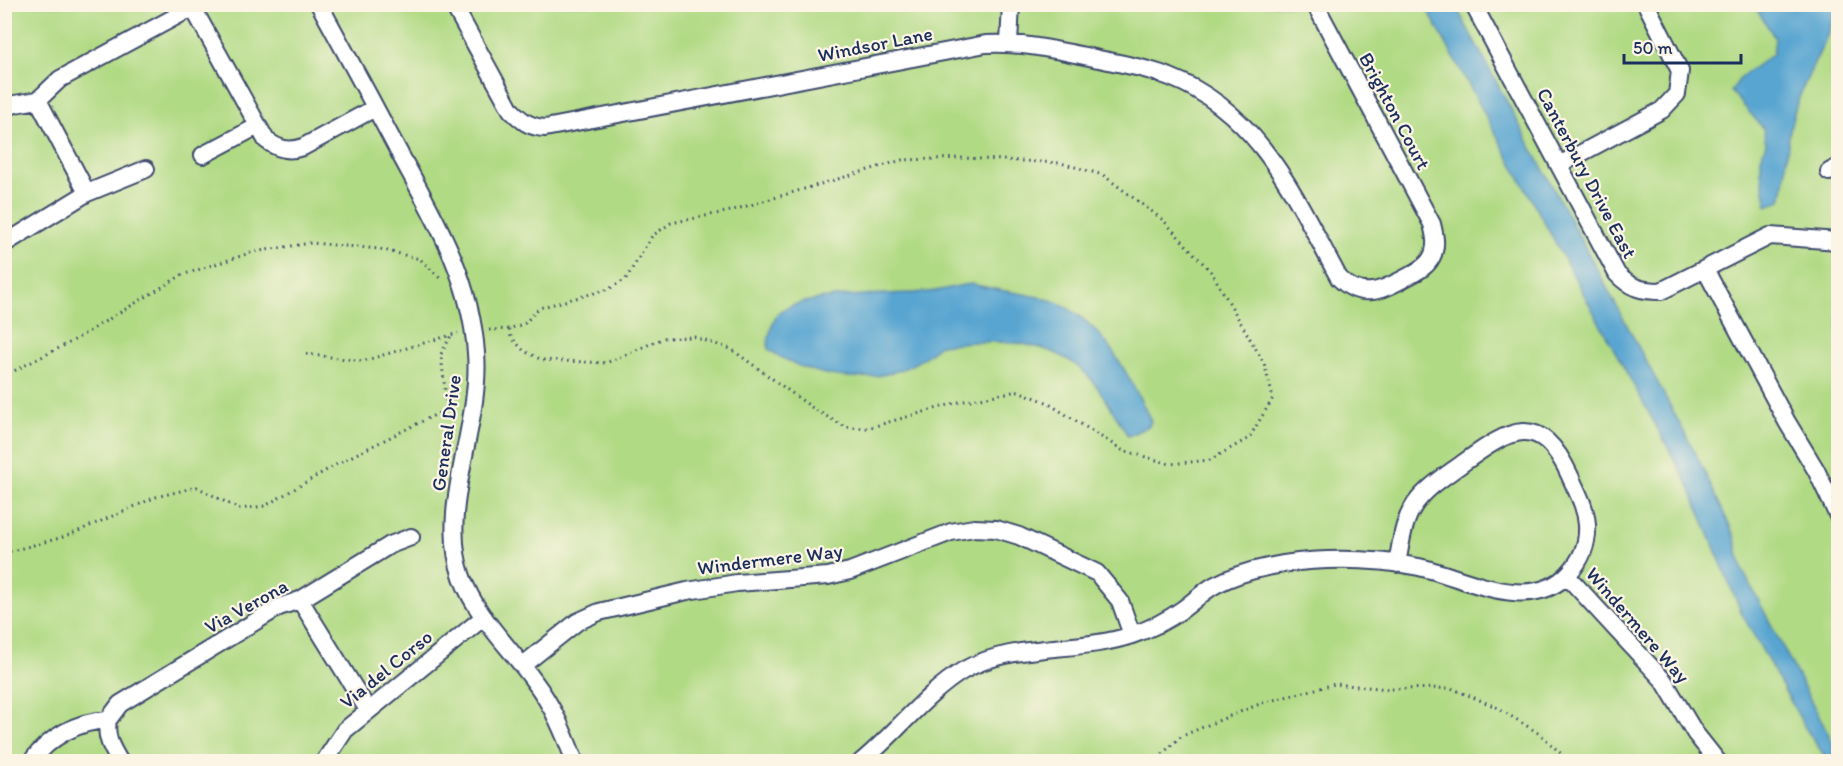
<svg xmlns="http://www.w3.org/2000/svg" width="1843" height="766" font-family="Itim,sans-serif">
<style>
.green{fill:#b1da84;stroke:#668471;stroke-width:1.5}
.water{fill:#58a5d1;stroke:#3a6a98;stroke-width:1.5}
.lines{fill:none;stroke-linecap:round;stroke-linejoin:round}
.street-casing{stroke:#3c496c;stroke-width:20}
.path{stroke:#3c496c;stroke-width:3;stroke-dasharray:1.5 4.5;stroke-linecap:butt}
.street{stroke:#fff;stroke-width:16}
.labels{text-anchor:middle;stroke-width:4.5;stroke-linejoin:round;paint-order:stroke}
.street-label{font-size:20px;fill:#1b2f5e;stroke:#fcf5e5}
</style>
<rect width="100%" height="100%" fill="#fcf5e5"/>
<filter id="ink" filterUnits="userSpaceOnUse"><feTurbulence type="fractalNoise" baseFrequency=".0167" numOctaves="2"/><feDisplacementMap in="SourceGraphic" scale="12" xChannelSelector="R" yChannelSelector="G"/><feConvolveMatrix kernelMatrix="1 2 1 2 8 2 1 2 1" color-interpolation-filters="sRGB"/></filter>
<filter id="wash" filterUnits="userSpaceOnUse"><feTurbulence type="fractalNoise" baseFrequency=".008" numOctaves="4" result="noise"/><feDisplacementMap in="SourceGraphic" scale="24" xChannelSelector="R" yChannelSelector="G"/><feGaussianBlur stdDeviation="1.35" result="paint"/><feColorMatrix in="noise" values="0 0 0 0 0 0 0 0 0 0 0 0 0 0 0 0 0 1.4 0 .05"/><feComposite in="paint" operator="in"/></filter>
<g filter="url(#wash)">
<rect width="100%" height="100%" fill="#f4dabc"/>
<path class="green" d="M4,5H1838V761H5Z"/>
<path class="water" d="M1425,5H1455L1696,454L1734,535L1742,569L1834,745L1838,761H1825L1824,755L1806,729L1742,614L1689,486Z
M1754,5H1837C1828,46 1801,80 1792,121C1785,147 1788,174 1781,200L1767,206L1761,173V158L1766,143L1763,128L1731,91L1742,76L1773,54L1775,38Z
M972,284C995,291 1039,294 1058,303C1106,326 1129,376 1151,421L1149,426L1128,436C1116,417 1105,395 1090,378C1053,336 989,339 939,345C894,391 817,384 768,349C768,338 771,323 778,314C798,292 897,295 927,292C943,291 956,285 972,284Z"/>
</g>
<g filter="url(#ink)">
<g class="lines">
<g class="street-casing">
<path id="street" d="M319,4C347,55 374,105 401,156C436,220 471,279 476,353C482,426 437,508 462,577C476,617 510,647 534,681C553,706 564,733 575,762
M453,4L511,110C522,121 529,127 545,128L986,44C1025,42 1061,51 1099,59C1123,64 1147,68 1170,77C1260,112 1296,199 1339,278C1362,301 1383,290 1407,277C1416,272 1425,268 1430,260C1438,248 1435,236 1432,224L1315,4
M1473,4L1617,274C1630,288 1642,291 1661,291L1770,236L1838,241
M193,8L266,140C278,149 288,152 303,147L375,108
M1009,43L1011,4
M38,100L87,193
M4,109L15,104L38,100L60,79L199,4
M203,155L258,126
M1559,165L1662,110L1677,94L1680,71L1646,4
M1829,172L1838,167
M4,244L87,193L146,169
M1705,269L1787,422L1816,470L1838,516
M1567,576L1664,681L1695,733L1718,762
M300,600L368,710
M523,665L577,622L599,612L687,591L737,583L828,576L850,571L951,532L974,528L996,529L1019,536L1097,573L1120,601L1132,635
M108,720C105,737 111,747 120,762
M31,762C49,737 78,721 108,720L120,704L279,607L300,600L390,545L411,537
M324,762L345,730L484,617
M861,762C895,734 927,692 964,670C1014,642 1079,653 1132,635C1150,629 1168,620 1183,609C1194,601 1204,591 1215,585C1247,568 1292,561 1327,560C1358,559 1388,561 1419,567C1465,577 1531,616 1570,572C1582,559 1588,542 1587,525C1586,507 1577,492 1570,476C1540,410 1510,429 1463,463C1447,475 1427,487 1415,504C1403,521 1401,543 1397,564"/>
</g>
<path class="path" d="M489,330L509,329L525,323L539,308L609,289L626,279L652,236L671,223L730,211L902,160L963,158L1061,163L1103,175L1163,220L1212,273L1264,363L1273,398L1249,438L1210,460L1170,464L1122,450L1046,402L1018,391L959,402L868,428L845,427L814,409L731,349L694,337L664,338L606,363L542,360L524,351L511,337L509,329
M306,354L363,361L458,333
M4,376L71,342L182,275L253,252L311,243L380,249L420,259L442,280
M4,553L67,536L156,497L197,487L239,509L265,506L344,460L447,409L441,354L452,334
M1153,762L1182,736L1215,722L1262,703L1335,684L1389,689L1451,688L1496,707L1540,734L1570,762"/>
<use href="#street" class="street"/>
</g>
</g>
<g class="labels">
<g class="street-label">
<text transform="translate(875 44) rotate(-11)" y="7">Windsor Lane</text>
<text transform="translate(1395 111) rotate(62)" y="7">Brighton Court</text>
<text transform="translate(1587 173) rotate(62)" y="7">Canterbury Drive East</text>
<text transform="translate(446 433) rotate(-82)" y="7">General Drive</text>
<text transform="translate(770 559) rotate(-7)" y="7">Windermere Way</text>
<text transform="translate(246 606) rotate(-29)" y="7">Via Verona</text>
<text transform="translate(1638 625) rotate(49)" y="7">Windermere Way</text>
<text transform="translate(386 669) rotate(-39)" y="7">Via del Corso</text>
</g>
</g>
<rect width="1843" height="766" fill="none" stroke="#fcf5e5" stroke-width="24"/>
<path d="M1624 54v9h117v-9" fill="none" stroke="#1b2f5e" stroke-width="3"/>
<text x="1633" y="54" font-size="18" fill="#1b2f5e" stroke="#fcf5e5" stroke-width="4.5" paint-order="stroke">50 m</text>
</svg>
